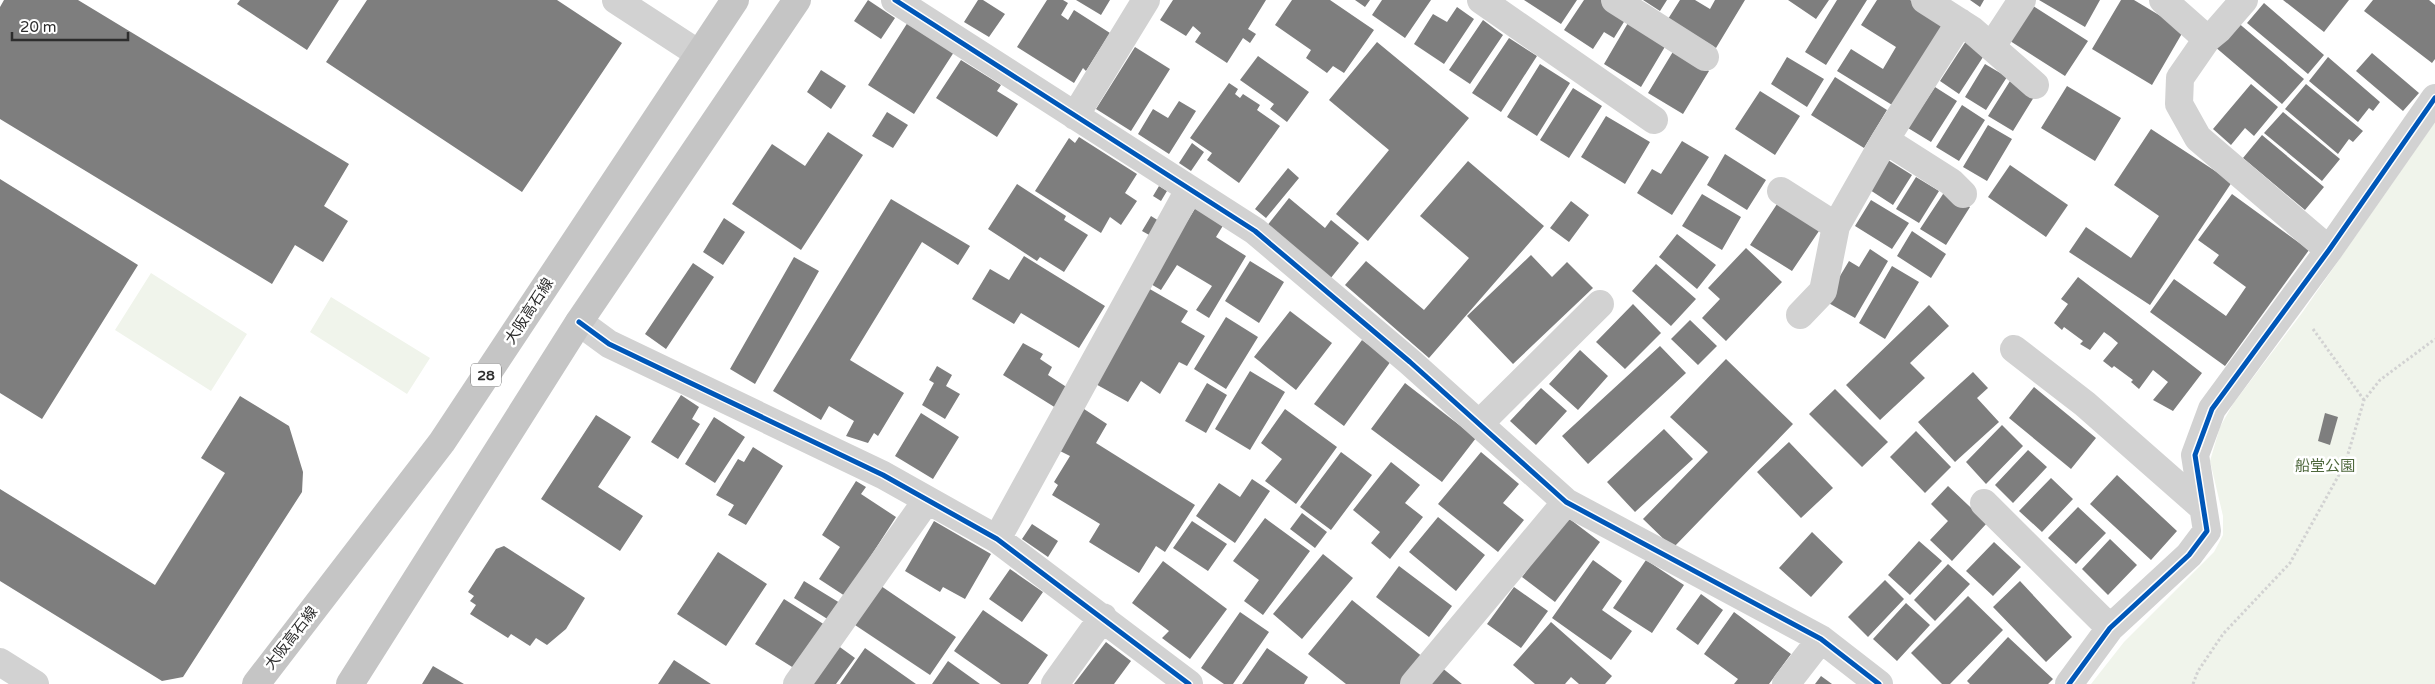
<svg xmlns="http://www.w3.org/2000/svg" width="2435" height="684" font-family="'Varela Round','Noto Sans JP',sans-serif">
<style>
.green{fill:#f0f4eb}
.building{fill:#7e7e7e}
.lines{fill:none;stroke-linecap:round;stroke-linejoin:round}
.path{stroke:#d2d2d2;stroke-width:3;stroke-dasharray:2.5 2.5;stroke-linecap:butt}
.minor{stroke:#d2d2d2;stroke-width:28}
.major{stroke:#c5c5c5;stroke-width:28}
.cycleway-casing{stroke:#fff;stroke-width:8}
.cycleway{stroke:#0057b8;stroke-width:5}
.labels{text-anchor:middle;stroke-width:5;stroke-linejoin:round;paint-order:stroke}
.shield{fill:#fff;stroke:#6c6c6c;stroke-width:1}
.shield-label{font-size:14px;font-weight:bold;fill:#2d2d2d}
.street-label{font-size:15px;fill:#2d2d2d;stroke:#fff}
.park-label{font-size:15px;fill:#4e683c;stroke:#fff}
</style>
<rect width="100%" height="100%" fill="#fff"/>
<path class="green" d="M2435,122V684H2091L2124,642L2214,552L2223,535V516L2210,461L2220,427L2233,404L2302,313Z
M151,273L247,334L211,391L115,330Z
M331,297L430,358L407,394L310,332Z"/>
<path class="building" d="M4,0H78L349,164L324,206L348,221L323,262L295,245L272,284L0,119V7Z
M240,0H339L307,50L237,4Z
M367,0H557L622,43L522,192L326,62Z
M868,0L895,18L881,39L854,21Z
M978,0H983L1005,14L989,37L964,22Z
M1047,0H1063L1068,3L1061,15L1068,20L1074,10L1110,33L1086,71L1083,68L1074,83L1017,47Z
M1076,0H1110L1101,15Z
M1173,0H1266L1248,29L1256,34L1250,43L1243,38L1227,63L1195,42L1201,33L1193,26L1186,36L1160,20Z
M1292,0H1330L1374,30L1344,73L1333,66L1327,73L1306,58L1311,50L1275,25Z
M1355,0H1370L1365,7Z
M1382,0H1431L1405,38L1372,15Z
M1524,0H1577L1561,24Z
M1584,0H1601L1627,17L1614,38L1604,32L1593,49L1564,30Z
M1643,0H1667L1660,11Z
M1680,0H1695L1710,9L1715,0H1745L1716,48L1668,19Z
M1788,0H1829L1816,19Z
M1837,0H1867L1826,65L1805,52Z
M1877,0H1910L1949,25L1897,108L1837,71L1851,49L1883,69L1896,47L1861,25Z
M1970,0H1984L1980,7Z
M2039,0H2100L2085,27Z
M2121,0H2134L2184,30L2152,85L2092,49Z
M2283,0H2349L2324,32Z
M2373,0H2429L2435,5V59L2432,63L2364,11Z
M2264,3L2324,55L2308,74L2247,23Z
M2030,4L2088,41L2065,76L2007,39Z
M1457,7L1474,19L1444,64L1414,44L1433,14L1447,22Z
M1483,20L1503,35L1470,84L1449,70Z
M2236,21L2304,79L2282,104L2214,46Z
M908,22L954,52L914,114L868,85Z
M1628,23L1666,45L1641,87L1604,64Z
M1509,38L1537,56L1501,112L1472,93Z
M1966,41L1985,54L1959,94L1940,81Z
M1377,42L1469,118L1368,241L1336,214L1389,150L1329,100Z
M1135,47L1170,69L1131,131L1096,109Z
M1674,50L1709,71L1683,114L1648,93Z
M2372,53L2419,93L2403,111L2356,71Z
M1258,56L1309,92L1287,122L1270,109L1274,104L1240,80Z
M1787,57L1824,79L1807,107L1771,84Z
M2328,57L2380,102L2373,111L2369,108L2358,122L2309,81Z
M961,60L1001,85L997,91L1018,104L997,137L936,98Z
M1540,64L1570,83L1537,136L1507,117Z
M1985,64L2007,77L1986,110L1965,97Z
M821,70L846,86L831,109L807,92Z
M1835,77L1887,110L1864,148L1811,115Z
M2010,81L2034,97L2013,131L1988,116Z
M1229,83L1238,89L1235,94L1240,98L1243,94L1260,105L1257,110L1280,126L1239,183L1207,160L1212,153L1190,138Z
M2251,84L2278,107L2254,136L2245,128L2231,145L2213,129Z
M2306,84L2363,131L2353,142L2349,139L2338,154L2285,109Z
M2067,86L2121,118L2095,161L2041,128Z
M1935,87L1957,101L1931,142L1908,128Z
M1573,88L1602,106L1569,158L1540,140Z
M1760,91L1800,116L1775,155L1735,129Z
M1179,101L1196,111L1169,154L1138,134L1153,109L1168,118Z
M1962,105L1985,120L1959,161L1936,147Z
M887,112L908,125L893,148L872,136Z
M2283,112L2340,159L2322,181L2264,133Z
M1606,116L1650,142L1625,184L1581,157Z
M1988,125L2012,139L1987,181L1963,167Z
M2151,129L2232,182L2150,305L2069,252L2086,227L2131,258L2159,216L2114,185Z
M828,132L863,155L801,250L732,204L772,144L805,166Z
M2262,135L2324,187L2305,210L2243,158Z
M1079,137L1137,174L1125,193L1137,201L1121,225L1110,217L1101,233L1035,191L1069,138L1075,143Z
M1682,141L1709,157L1672,215L1637,193L1652,169L1661,174Z
M1192,143L1204,152L1191,171L1179,163Z
M1725,154L1766,180L1747,210L1707,185Z
M1888,160L1912,175L1893,205L1870,190Z
M1468,161L1544,226L1429,358L1345,285L1366,261L1424,310L1469,258L1420,216Z
M2010,165L2068,205L2046,237L1988,197Z
M1288,168L1299,178L1266,218L1255,209Z
M1916,177L1939,191L1919,223L1896,209Z
M0,179L138,265L42,419L0,393Z
M1017,184L1066,216L1064,220L1088,235L1064,272L1040,257L1037,261L988,229Z
M1159,186L1167,191L1161,201L1153,196Z
M1945,191L1970,207L1946,245L1920,229Z
M1702,194L1741,217L1722,250L1682,226Z
M2232,194L2309,250L2225,366L2150,312L2174,279L2226,316L2246,287L2213,263L2219,255L2198,240Z
M1289,198L1325,228L1331,220L1359,243L1330,279L1266,227Z
M891,199L970,246L958,265L922,242L850,360L904,393L878,436L874,433L868,443L846,436L854,421L829,406L821,420L773,391Z
M1871,200L1909,223L1892,249L1855,226Z
M1571,201L1589,215L1569,242L1550,228Z
M1779,201L1821,228L1792,271L1750,245Z
M1196,207L1224,224L1216,237L1246,256L1209,318L1196,310L1212,286L1177,265L1161,290L1149,283Z
M1151,216L1159,221L1151,236L1142,231Z
M724,218L745,232L723,265L703,252Z
M1912,231L1946,254L1931,278L1897,256Z
M1677,234L1716,265L1697,289L1659,257Z
M1746,248L1782,282L1726,341L1702,318L1720,299L1708,288Z
M1870,249L1888,261L1855,318L1825,301L1849,261L1859,267Z
M1531,255L1552,277L1567,262L1593,288L1513,364L1467,316Z
M1024,256L1105,306L1079,348L1021,313L1014,324L972,299L990,269L1009,280Z
M794,257L819,271L755,384L730,369Z
M1250,261L1284,282L1259,323L1225,301Z
M693,263L714,277L666,349L645,334Z
M1656,264L1696,299L1671,326L1632,291Z
M1892,266L1919,282L1885,339L1859,323Z
M2078,277L2202,373L2173,411L2153,400L2168,382L2153,370L2139,389L2131,382L2133,380L2114,366L2112,368L2103,361L2118,343L2111,337L2104,332L2090,350L2080,344L2083,341L2064,327L2062,330L2054,323L2068,304L2061,299Z
M1148,288L1188,311L1181,322L1205,336L1187,366L1179,362L1160,394L1141,381L1128,402L1092,382Z
M1633,304L1661,333L1625,369L1596,342Z
M1929,305L1949,326L1910,363L1925,378L1880,420L1846,385Z
M1290,311L1332,343L1296,390L1254,357Z
M1226,317L1258,337L1226,389L1194,369Z
M1690,320L1717,346L1698,365L1671,339Z
M1362,340L1391,361L1344,426L1314,404Z
M1023,343L1043,354L1040,359L1052,367L1048,375L1068,388L1056,408L1003,375Z
M1660,346L1686,373L1588,464L1562,436Z
M1580,350L1608,376L1578,410L1549,384Z
M1726,359L1793,424L1673,548L1643,519L1708,452L1670,417Z
M937,366L952,375L946,386L960,394L945,419L922,405L934,383L929,380Z
M1250,371L1285,392L1250,450L1215,429Z
M1973,372L1988,388L1977,398L1999,422L1955,462L1918,422Z
M1207,383L1227,395L1206,433L1185,421Z
M1405,383L1476,438L1442,482L1371,429Z
M2034,387L2096,438L2071,469L2009,418Z
M1541,388L1567,411L1536,445L1510,421Z
M1835,389L1888,442L1862,467L1809,414Z
M681,395L699,407L692,419L700,424L678,459L651,442Z
M240,396L289,426L303,472L302,492L183,677L162,681L0,581V489L155,585L225,473L201,458Z
M1084,409L1107,424L1096,443L1195,505L1165,552L1156,546L1139,573L1089,542L1100,524L1052,495L1058,485L1054,482L1070,456L1058,450Z
M1285,409L1337,447L1296,504L1265,481L1282,459L1261,443Z
M921,413L959,437L933,479L895,456Z
M2325,413L2338,417L2330,445L2318,441Z
M596,415L631,437L598,487L643,516L620,551L541,499Z
M714,417L745,437L715,483L685,464Z
M2002,425L2023,446L1986,484L1966,462Z
M1664,429L1693,459L1635,512L1607,482Z
M1916,431L1951,467L1925,493L1890,457Z
M1789,442L1833,488L1801,518L1757,472Z
M753,447L783,466L746,525L728,515L734,505L716,495L738,459L744,462Z
M2028,450L2047,467L2013,503L1995,485Z
M1341,452L1372,475L1331,530L1300,507Z
M1481,452L1519,484L1503,503L1524,520L1498,552L1438,504Z
M1391,462L1420,485L1405,503L1423,517L1390,559L1371,543L1380,532L1353,510Z
M2117,475L2177,531L2151,560L2090,504Z
M2051,478L2073,499L2042,532L2019,511Z
M1252,479L1270,491L1235,543L1196,516L1219,483L1240,497Z
M856,481L866,487L861,494L896,517L845,596L819,579L840,547L822,535Z
M1948,486L1987,523L1952,561L1930,540L1948,521L1931,504Z
M2078,507L2106,533L2076,564L2048,538Z
M1302,513L1327,532L1315,548L1290,529Z
M1438,517L1485,555L1456,591L1409,552Z
M1567,517L1600,542L1555,602L1522,577Z
M1265,518L1310,551L1263,615L1244,601L1259,580L1233,561Z
M934,521L991,554L965,599L943,587L940,592L905,571Z
M1192,521L1227,544L1208,571L1173,548Z
M1032,524L1058,541L1048,557L1022,539Z
M1812,532L1843,562L1811,597L1779,568Z
M2110,539L2137,565L2108,595L2082,569Z
M1919,541L1942,561L1910,595L1888,575Z
M1994,542L2021,567L1993,596L1966,571Z
M504,546L585,598L566,629L547,645L536,638L530,646L511,634L508,638L470,614L476,605L470,601L474,596L468,592L496,549Z
M718,552L767,584L726,646L677,614Z
M1323,554L1353,578L1302,639L1273,614Z
M1593,560L1622,581L1602,610L1632,631L1611,660L1552,618Z
M1646,560L1684,585L1652,633L1613,608Z
M1163,561L1227,609L1190,659L1162,638L1169,631L1132,603Z
M1948,564L1970,584L1935,621L1914,600Z
M1399,566L1452,606L1429,637L1376,597Z
M1010,569L1043,592L1022,622L989,599Z
M1885,580L1904,599L1868,637L1848,617Z
M804,581L840,603L829,620L794,598Z
M2020,581L2072,637L2046,662L1993,607Z
M881,586L956,637L930,675L855,625Z
M1514,587L1548,611L1521,648L1487,624Z
M1701,594L1723,610L1698,645L1676,629Z
M1968,596L2003,630L1950,684H1942L1911,653Z
M784,599L825,625L797,670L755,644Z
M1352,600L1424,658L1403,684H1346L1308,654Z
M1906,603L1930,625L1897,661L1873,639Z
M983,610L1048,655L1028,684H1001L954,651Z
M1240,612L1269,632L1233,684H1224L1201,668Z
M1734,612L1791,654L1769,684H1734L1738,679L1704,654Z
M1551,622L1612,676L1605,684H1579L1571,677L1565,684H1535L1513,665Z
M2008,637L2053,679L2048,684H1970L1967,681Z
M1106,642L1131,661L1114,684H1074Z
M837,645L855,658L836,684H809Z
M865,648L916,684H840Z
M1267,648L1308,677L1304,684H1242Z
M674,660L711,684H658Z
M948,661L980,684H932Z
M433,666L464,684H422Z
M1441,667L1462,684H1427Z
M1821,676L1832,684H1815Z"/>
<g class="lines">
<path class="path" d="M2313,329L2364,400
M2193,684L2198,671L2223,634L2290,563L2345,464L2364,400L2380,380L2435,339"/>
<path class="minor" d="M616,0L699,54
M895,0L1255,231L1410,362L1566,502L1821,639L1879,684
M1481,0L1654,120
M1615,0L1705,57
M1925,0L1972,30L2035,85
M2163,0L2207,39L2180,78L2179,104L2198,138L2329,250
M2207,39L2218,30L2244,0
M1992,46L2022,0
M1075,116L1146,0
M1885,140L1951,182L1963,194
M1781,191L1836,226
M1800,315L1823,291L1836,226L1885,140L1960,22
M579,322L609,344L883,475L997,539L1189,684
M2014,349L2085,404L2201,506
M1479,424L1600,304
M1984,503L2110,628
M997,539L1189,190
M0,662L35,684
M797,684L927,500
M1055,684L1103,617
M1414,684L1566,502
M1786,684L1821,639
M2069,684L2110,628L2189,555L2207,531L2195,455L2212,409L2329,250L2435,98"/>
<path class="major" d="M256,684L442,442L735,0
M350,684L579,322L797,0"/>
<g class="cycleway-casing">
<path id="cycleway" d="M895,0L1255,231L1410,362L1566,502L1821,639L1879,684
M579,322L609,344L883,475L997,539L1189,684
M2069,684L2110,628L2189,555L2207,531L2195,455L2212,409L2329,250L2435,98"/>
</g>
<use href="#cycleway" class="cycleway"/>
</g>
<g class="labels">
<rect class="shield" x="471" y="363.5" width="30" height="23" rx="4"/>
<g class="shield-label">
<text x="486" y="380">28</text>
</g>
<g class="street-label">
<text transform="translate(529 311) rotate(-57)" y="5">大阪高石線</text>
<text transform="translate(291 638) rotate(-52)" y="5">大阪高石線</text>
</g>
<g class="park-label">
<text x="2325" y="471">船堂公園</text>
</g>
</g>
<path d="M12 32v8h116v-8" fill="none" stroke="#2d2d2d" stroke-width="2.5"/>
<text x="20" y="32" font-size="15" fill="#2d2d2d" stroke="#ffffff" stroke-width="4" paint-order="stroke">20 m</text>
</svg>
